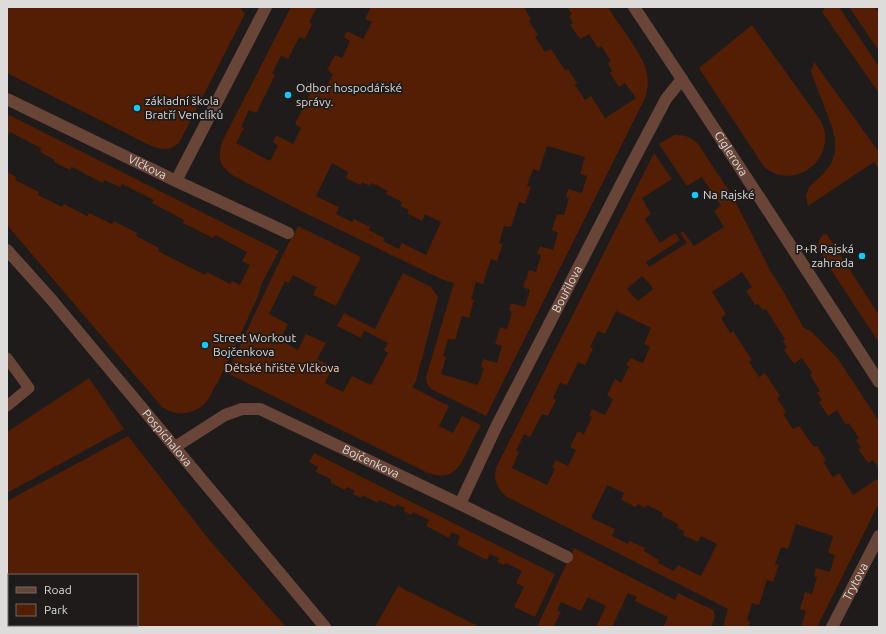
<svg xmlns="http://www.w3.org/2000/svg" width="886" height="634" font-family="Ubuntu,sans-serif">
<style>
.green{fill:#531e03;fill-rule:evenodd}
.lines{fill:none;stroke-linecap:round;stroke-linejoin:round}
.stream{stroke:#9f4e29;stroke-width:6}
.service{stroke:#684537;stroke-width:11}
.minor{stroke:#684537;stroke-width:12}
.tertiary{stroke:#684537;stroke-width:12}
.poi-dot{fill:#11cafa;stroke:#1e1b1a;stroke-width:1.5}
.labels{text-anchor:middle;stroke-width:3.5;stroke-linejoin:round;paint-order:stroke}
.poi-label{font-size:12px;fill:#dedcdb;stroke:#1e1b1a;text-anchor:start}
.street-label{font-size:12px;fill:#dedcdb;stroke:#1e1b1a}
.park-label{font-size:12px;fill:#fecfbc;stroke:#1e1b1a}
</style>
<rect width="100%" height="100%" fill="#1e1b1a"/>
<path class="green" d="M7,7H240L245,14L179,143C168,151 164,150 151,146L7,73Z
M291,7H317L309,22L312,24L305,39L299,37L288,59L281,56L272,73L275,75L256,113L249,110L241,127L244,128L236,143L270,161L278,146L273,142L276,135L293,144L301,128L295,124L311,92L305,89L308,82L325,90L333,74L327,70L335,55L342,58L350,41L344,37L347,31L363,39L372,22L365,19L371,7H524L531,19L529,21L538,35L535,37L545,52L551,49L565,70L568,69L577,83L575,85L585,100L591,96L605,118L636,98L625,83L619,87L610,73L612,71L608,63L611,61L601,46L598,48L589,34L580,39L570,25L573,23L569,16L572,14L567,7H608C618,24 642,53 646,70C649,80 648,89 645,98L486,416L431,389L427,384L426,377L454,283L441,279L301,211L234,176C220,167 217,159 222,142ZM547,146L585,157L580,174L587,176L582,193L568,189L566,197L569,198L564,215L557,214L552,230L558,233L553,250L540,246L537,254L541,255L536,272L529,270L523,287L530,290L525,307L511,303L509,310L512,312L507,329L500,327L495,344L502,346L497,363L483,359L481,367L484,368L478,385L441,374L446,357L443,356L448,339L455,340L462,316L469,318L474,300L471,299L476,282L483,284L491,259L497,261L503,244L499,243L504,226L511,227L519,202L525,204L531,187L527,186L533,169L539,171ZM332,163L348,172L346,178L360,185L362,182L370,186L372,183L388,191L386,194L402,202L401,206L409,210L407,213L422,221L425,214L441,222L426,255L402,243L399,249L383,241L384,238L369,230L370,227L354,219L352,222L336,214L339,207L316,196Z
M825,7H839L879,67V93L822,12Z
M849,7H875L879,14V51Z
M752,25L821,121C824,128 826,134 825,142C821,172 787,186 764,167L699,68Z
M814,62L879,152V169L874,162L808,206L806,196L809,187L823,174L831,164L835,152V139L832,127L811,72Z
M7,114L279,251L261,285L259,294C245,324 232,355 217,383C212,391 209,401 202,406C189,416 174,415 162,407L7,225V172L16,177L15,180L39,192L38,195L62,207L64,204L87,216L89,213L112,224L114,221L137,233L136,236L159,248L158,251L205,275L207,272L230,284L232,281L240,285L250,265L242,261L247,252L215,235L213,238L183,223L184,220L152,203L154,200L122,184L120,187L104,180L103,183L72,167L70,170L54,162L55,160L40,152L41,148L10,132L7,137Z
M674,135C685,135 690,136 698,144L733,197L770,270L786,296L803,327L812,332L838,359L879,421V468L873,460L868,463L858,449L861,448L856,440L859,438L849,423L846,425L837,410L828,416L819,402L822,400L817,393L820,391L810,375L812,373L802,358L794,364L784,350L787,348L783,341L785,339L766,309L763,310L758,304L755,305L746,291L752,287L742,272L712,292L726,314L721,318L730,333L733,331L752,360L749,362L759,377L765,373L780,396L777,398L786,412L783,414L793,429L799,426L814,447L817,446L826,460L823,462L833,477L839,473L853,495L879,478V503L817,627H801L806,611L800,609L805,592L812,594L817,577L814,576L816,568L830,572L835,555L828,553L833,536L796,524L788,549L781,547L775,564L779,565L773,582L767,580L759,605L752,603L747,620L750,622L748,627H723L728,609L507,497C497,488 493,481 496,468L654,153L672,179L642,198L651,214L645,219L660,243L675,233L680,240L646,262L649,267L687,243L680,233L683,231L694,246L724,227L714,211L721,206L704,180L702,177L687,186L659,144ZM642,276L649,283L653,289L638,301L627,289ZM616,311L651,328L644,344L650,347L643,363L630,358L626,365L629,366L621,383L615,379L607,395L613,399L605,415L592,409L589,416L592,417L584,434L578,431L570,447L576,450L568,466L556,460L552,467L555,469L547,485L512,468L519,452L516,451L524,434L530,437L542,414L548,416L556,400L553,398L560,383L567,385L578,362L585,365L593,349L590,347L598,331L605,334ZM607,485L624,493L621,500L636,507L638,504L645,508L647,505L663,513L662,516L678,524L677,528L684,531L683,535L698,542L701,536L717,544L701,576L678,565L674,571L658,563L659,560L644,551L645,548L630,541L628,544L612,536L615,529L591,518Z
M298,226L361,257L336,306L313,295L316,288H318L293,275L289,283L285,281L269,314L288,324L280,340L298,350L306,334L326,343L317,359L333,367L325,383L343,392L352,376L371,385L388,353L384,350L388,343L363,330L364,331L361,338L337,326L344,313L375,329L403,273L431,287L438,297L416,381L412,387L449,406L439,426L453,433L462,416L481,425C476,433 472,442 468,450C459,469 452,481 428,473L227,373L282,256Z
M826,233L879,315V343L819,251C817,243 819,237 826,233Z
M89,378L124,429L7,493V432Z
M128,436L211,542L286,627H7V501ZM9,575H137V625H9Z
M314,453L555,574L535,617L514,607L524,587L516,583L522,571L506,563L504,565L497,562L499,558L490,554L487,560L457,545L460,536L452,532L449,538L426,526L429,520L413,512L411,515L404,511L405,508L397,504L395,507L379,500L378,503L362,495L361,498L353,494L355,491L347,487L345,490L331,483V479L316,472L318,467L309,462Z
M574,548L675,600L678,593L713,610L715,616L711,627H663L668,617L635,601L637,597L628,593L612,627H596L606,606L588,597L581,611L561,602L557,610L561,612L553,627H537Z
M398,586L480,627H375Z"/>
<g class="lines">
<path class="stream" d="M7,616L9,620
M12,625L13,627"/>
<path class="service" d="M7,358L29,388L7,406"/>
<g class="minor">
<path id="s1" d="M7,99L176,181L288,233"/>
<path d="M176,181L266,7"/>
<path id="s2" d="M7,250L51,299L325,627"/>
<path id="s3" d="M175,447L225,415L242,409H260L460,504L567,557"/>
<path id="s4" d="M460,504L496,427L629,169L666,99L682,79"/>
<path id="s5" d="M832,627L879,536"/>
</g>
<path class="tertiary" id="s6" d="M634,7C717,131 798,257 879,382"/>
</g>
<g class="poi-dot">
<circle cx="288" cy="95" r="4"/>
<circle cx="137" cy="108" r="4"/>
<circle cx="695" cy="195" r="4"/>
<circle cx="862" cy="256" r="4"/>
<circle cx="205" cy="345" r="4"/>
</g>
<g class="labels">
<g class="poi-label">
<text x="296" y="92">Odbor hospodářské<tspan x="296" dy="14">správy.</tspan></text>
<text x="145" y="105">základní škola<tspan x="145" dy="14">Bratří Venclíků</tspan></text>
<text x="703" y="199">Na Rajské</text>
<text x="854" y="253" text-anchor="end">P+R Rajská<tspan x="854" dy="14">zahrada</tspan></text>
<text x="213" y="342">Street Workout<tspan x="213" dy="14">Bojčenkova</tspan></text>
</g>
<g class="street-label">
<text dy="4" stroke="none"><textPath href="#s6" startOffset="176">Cíglerova</textPath></text>
<text dy="4" stroke="none"><textPath href="#s1" startOffset="156">Vlčkova</textPath></text>
<text dy="4" stroke="none"><textPath href="#s4" startOffset="240">Bouřilova</textPath></text>
<text dy="4" stroke="none"><textPath href="#s2" startOffset="247">Pospíchalova</textPath></text>
<text dy="4" stroke="none"><textPath href="#s3" startOffset="218">Bojčenkova</textPath></text>
<text dy="4" stroke="none"><textPath href="#s5" startOffset="51">Trytova</textPath></text>
</g>
<g class="park-label">
<text x="282" y="372">Dětské hřiště Vlčkova</text>
</g>
</g>
<rect width="886" height="634" fill="none" stroke="#dedcdb" stroke-width="16"/>
<rect x="8" y="574" width="130" height="52" fill="#1e1b1a" stroke="#6b6867"/>
<rect x="16" y="587" width="20" height="6" fill="#684537" stroke="#6b6867"/>
<text x="44" y="594" font-size="12" fill="#dedcdb">Road</text>
<rect x="16" y="604" width="20" height="12" fill="#531e03" stroke="#6b6867"/>
<text x="44" y="614" font-size="12" fill="#dedcdb">Park</text>
</svg>
